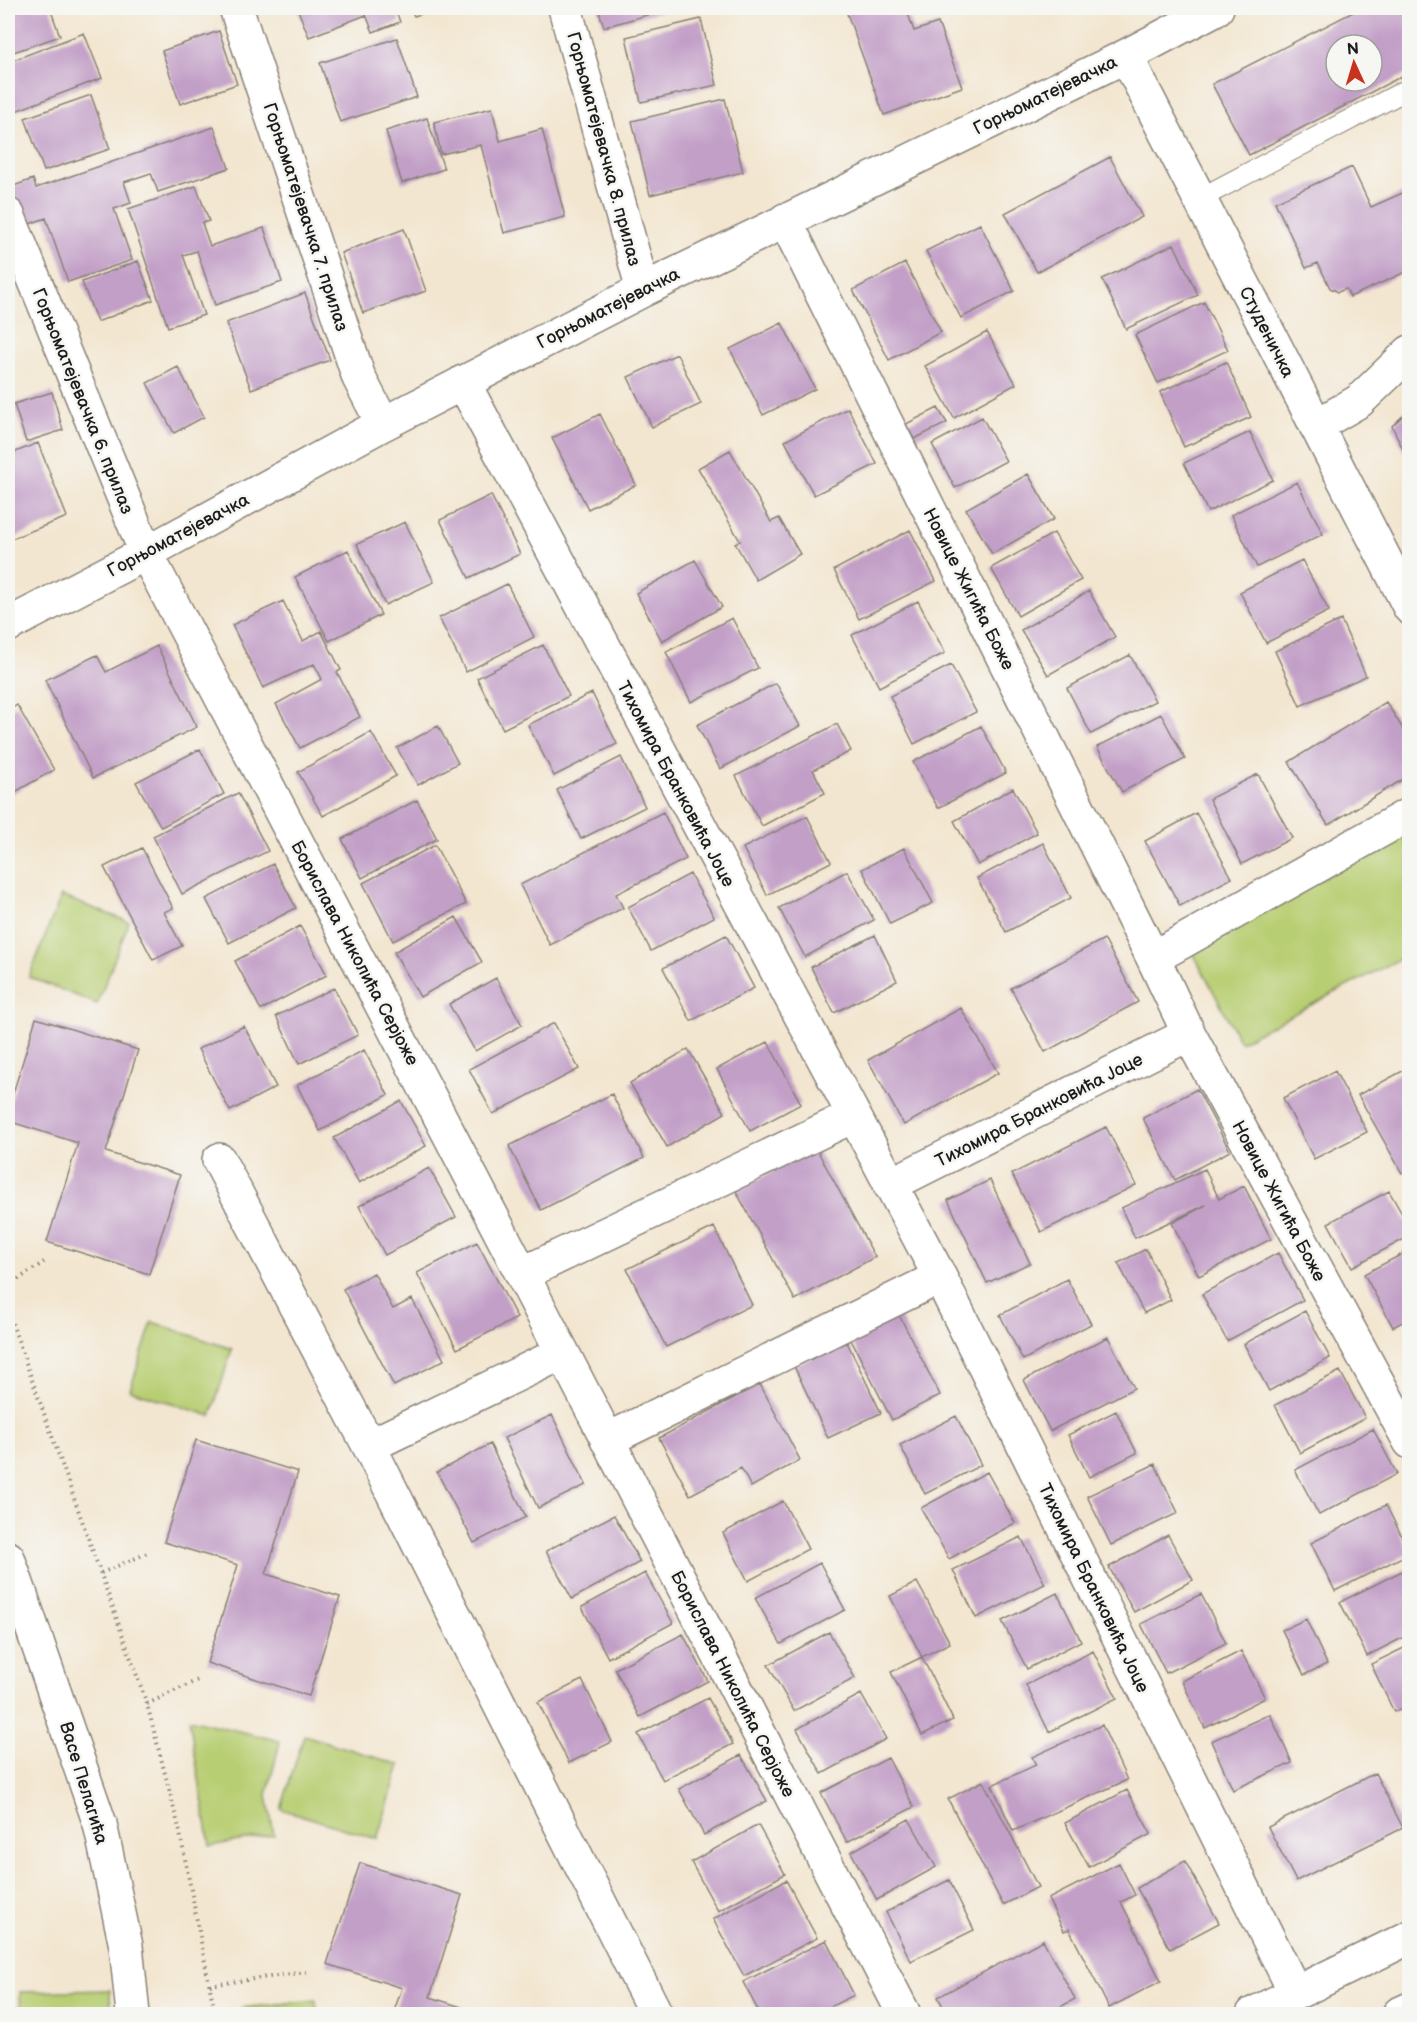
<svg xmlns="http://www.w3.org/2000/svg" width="1417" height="2022" font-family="'Balsamiq Sans',sans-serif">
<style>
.green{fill:#b8ce72;stroke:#6a7547;stroke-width:1.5}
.building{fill:#c29fc7;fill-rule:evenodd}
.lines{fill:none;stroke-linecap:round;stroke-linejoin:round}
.lane-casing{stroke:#888176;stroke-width:22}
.street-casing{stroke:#888176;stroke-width:36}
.secondary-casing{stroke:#888176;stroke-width:36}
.path{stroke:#888176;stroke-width:4;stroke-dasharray:1.5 4.5;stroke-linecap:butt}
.lane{stroke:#fff;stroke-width:20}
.street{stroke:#fff;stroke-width:33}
.secondary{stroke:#fff;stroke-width:33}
.labels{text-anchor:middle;stroke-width:5;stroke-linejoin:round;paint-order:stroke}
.street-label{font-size:18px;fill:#1c1c1c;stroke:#f6f6f2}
</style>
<rect width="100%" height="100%" fill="#f6f6f2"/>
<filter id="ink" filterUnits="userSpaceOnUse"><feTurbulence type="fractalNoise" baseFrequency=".0167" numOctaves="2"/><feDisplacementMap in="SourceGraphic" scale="12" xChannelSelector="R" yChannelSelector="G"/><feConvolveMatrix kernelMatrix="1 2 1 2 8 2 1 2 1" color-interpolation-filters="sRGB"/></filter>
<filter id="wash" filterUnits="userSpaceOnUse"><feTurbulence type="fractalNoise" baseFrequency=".008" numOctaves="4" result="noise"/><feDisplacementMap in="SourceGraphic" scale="24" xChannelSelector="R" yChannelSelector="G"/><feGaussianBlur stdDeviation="1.35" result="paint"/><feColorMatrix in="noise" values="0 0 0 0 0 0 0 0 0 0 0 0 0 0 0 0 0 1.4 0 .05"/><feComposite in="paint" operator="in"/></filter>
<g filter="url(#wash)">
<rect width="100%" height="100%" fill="#f3e6d0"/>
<path class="green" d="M1409,833V954L1240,1042L1190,947Z
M61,896L129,922L97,1004L29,977Z
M152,1322L232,1349L211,1416L130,1390Z
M189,1719L280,1741L267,1795L274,1835L210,1846Z
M304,1735L400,1765L377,1839L281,1809Z
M110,1990L111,2014H21L20,1992Z
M316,2000L317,2014H242L241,2008Z"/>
<g id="blocks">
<path class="building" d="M8,8H50L60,36L8,54Z
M297,8H395L400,22L373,32L366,15L309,37Z
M411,8H441L414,16Z
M598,8H672L604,27Z
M845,8H906L914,31L938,23L962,87L884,115Z
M1361,8H1410V72L1249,155L1212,84ZM1336,45H1372V81H1336Z
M701,19L717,85L641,102L626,37Z
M219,31L237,84L180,104L162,51Z
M84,33L102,78L8,114V62Z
M397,38L417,97L340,122L320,63Z
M91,95L110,149L44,171L25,118Z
M725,99L743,172L650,195L632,121Z
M492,108L500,141L542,129L565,217L504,233L481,145L441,154L434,122Z
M427,118L444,169L402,183L386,131Z
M214,127L229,168L158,192L151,173L124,182L131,203L114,209L132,260L68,282L46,218L18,228L8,199V188L33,179L36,188Z
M1110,157L1142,217L1037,272L1005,213Z
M1352,167L1371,207L1407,191L1410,197V270L1350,297L1346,289L1338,292L1330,288L1318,263L1306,268L1275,202Z
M196,186L209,221L202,223L210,246L264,228L282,282L215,305L197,251L183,255L204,315L168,327L128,209Z
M980,224L1014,291L961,318L926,251Z
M404,229L426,291L363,313L341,253Z
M1174,244L1198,295L1126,329L1102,279Z
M138,261L153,300L97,322L82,282Z
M905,263L941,332L889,360L853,290Z
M305,293L330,360L251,389L226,323Z
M1204,302L1228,350L1158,383L1135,335Z
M782,323L815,389L763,415L730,349Z
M987,332L1016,384L954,418L925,366Z
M677,354L701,404L652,427L628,377Z
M1226,362L1251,417L1184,447L1160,392Z
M178,367L204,417L174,433L147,383Z
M52,392L63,430L26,442L14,404Z
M848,408L877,464L814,495L785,441Z
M938,408L947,423L914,439L906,424Z
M1410,409V464L1392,426Z
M600,414L636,485L588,509L552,438Z
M982,417L1006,461L955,488L932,444Z
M1250,432L1273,480L1208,512L1184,463Z
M38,443L67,517L8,540V455Z
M730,450L771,522L779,518L800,554L756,580L735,543L740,541L698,468Z
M1028,474L1054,519L992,554L966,509Z
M1297,482L1323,534L1257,567L1231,515Z
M491,495L520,554L469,578L440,520Z
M405,522L434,582L385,605L357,544Z
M910,530L936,581L859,619L834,570Z
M1054,533L1081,580L1018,616L991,568Z
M348,550L381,615L329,641L295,577Z
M695,560L722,607L662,641L636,593Z
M1302,560L1329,611L1266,643L1240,592Z
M507,584L534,637L466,672L439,618Z
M1089,591L1115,637L1048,675L1021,630Z
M283,601L303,641L321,631L341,670L337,672L360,717L300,748L276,704L322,679L314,664L263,688L232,625Z
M918,601L945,653L879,687L852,635Z
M732,618L758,668L691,702L666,652Z
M1341,620L1366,676L1300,706L1275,651Z
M543,645L569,696L503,729L477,678Z
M157,646L197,727L93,778L45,680L97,655L106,672Z
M1130,655L1155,701L1091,734L1067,688Z
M951,665L976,712L914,744L890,696Z
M776,683L800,726L720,769L697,725Z
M592,693L617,744L554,776L528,725Z
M1386,702L1410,740V775L1328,825L1289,762Z
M17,705L54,770L8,796V711Z
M1161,714L1185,759L1122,792L1097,747Z
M837,724L851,751L813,770L825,793L762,826L736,776Z
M438,726L458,763L418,785L397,748Z
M981,726L1006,773L938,808L913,762Z
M371,732L396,776L323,816L298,772Z
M200,749L224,794L161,827L136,782Z
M621,757L645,807L581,839L557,790Z
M1258,774L1292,838L1242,864L1209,799Z
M1013,788L1037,833L978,865L954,821Z
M238,793L268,851L182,894L153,836Z
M417,800L437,839L362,878L342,839Z
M663,812L686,859L616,894L623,908L550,945L520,885Z
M1196,813L1232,878L1180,906L1145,841Z
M807,816L831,862L767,895L743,848Z
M1043,843L1071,898L1006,932L977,878Z
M435,845L466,904L393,941L363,883Z
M142,848L173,908L164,912L182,946L153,960L104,867Z
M904,848L933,903L890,924L862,869Z
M273,864L296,908L229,943L206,899Z
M847,871L874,920L805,957L779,908Z
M690,874L714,917L651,951L628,907Z
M456,917L482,962L420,997L394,952Z
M300,926L327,975L261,1010L235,961Z
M726,935L754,988L691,1021L663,968Z
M875,935L897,981L834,1013L811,967Z
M1104,939L1138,1002L1045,1052L1011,988Z
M496,978L522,1025L475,1051L449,1004Z
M334,988L358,1035L299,1064L276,1016Z
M961,1008L998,1073L904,1125L868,1060Z
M36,1018L138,1050L106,1152L180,1175L149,1274L47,1242L78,1143L8,1121V1110Z
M554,1023L579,1069L493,1114L469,1069Z
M244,1026L276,1087L230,1111L198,1049Z
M768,1042L801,1104L750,1131L717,1069Z
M688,1049L725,1113L667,1147L630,1083Z
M364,1050L388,1095L320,1131L297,1085Z
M1410,1067V1168L1402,1173L1358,1095Z
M1335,1071L1367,1132L1314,1159L1283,1098Z
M1197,1089L1230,1151L1175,1180L1143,1118Z
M612,1094L644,1158L541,1210L509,1146Z
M401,1101L426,1146L359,1183L334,1138Z
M1106,1127L1136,1185L1041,1232L1012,1174Z
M816,1148L875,1257L795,1300L736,1191Z
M429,1168L456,1217L385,1255L359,1206Z
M1205,1169L1219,1199L1244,1186L1271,1239L1199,1276L1172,1223L1206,1205L1135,1238L1121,1208Z
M990,1180L1030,1263L987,1283L948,1200Z
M1389,1191L1410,1228V1236L1352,1267L1328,1223Z
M714,1227L752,1305L666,1347L627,1269Z
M477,1242L517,1318L457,1349L417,1273Z
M1146,1249L1171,1300L1144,1313L1118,1263Z
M1410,1250V1318L1393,1327L1364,1274Z
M1278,1253L1303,1300L1227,1341L1202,1294Z
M374,1273L393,1309L412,1299L444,1360L394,1386L343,1289Z
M1067,1279L1091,1324L1023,1360L1000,1315Z
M894,1305L940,1395L892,1420L846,1330Z
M1305,1311L1330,1358L1269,1391L1244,1344Z
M1108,1337L1134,1388L1050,1431L1024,1380Z
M847,1342L881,1413L828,1438L794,1366Z
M1340,1371L1365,1418L1300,1453L1275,1405Z
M760,1384L800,1460L751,1487L741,1468L690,1495L659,1438Z
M1116,1411L1137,1453L1089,1477L1068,1435Z
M552,1415L586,1485L538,1508L504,1438Z
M956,1416L981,1465L925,1494L900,1445Z
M1373,1429L1397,1474L1319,1515L1295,1470Z
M196,1440L298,1472L266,1574L340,1597L309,1696L207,1663L238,1565L164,1542Z
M490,1444L526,1517L474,1543L437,1472Z
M1155,1464L1178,1513L1111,1545L1087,1496Z
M987,1472L1015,1523L949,1559L921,1508Z
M783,1501L808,1549L748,1581L723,1533Z
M1386,1505L1410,1553L1335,1591L1311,1543Z
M614,1515L640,1562L572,1599L546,1551Z
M1168,1535L1193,1580L1134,1612L1109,1567Z
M1021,1537L1045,1584L976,1618L953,1570Z
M820,1563L845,1610L781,1644L755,1598Z
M1410,1567V1634L1367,1656L1340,1602Z
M645,1573L673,1623L608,1658L582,1607Z
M917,1582L950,1643L922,1657L890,1596Z
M1057,1593L1081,1641L1027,1669L1002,1621Z
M1201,1594L1226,1643L1166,1673L1141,1624Z
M1306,1619L1327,1664L1304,1675L1282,1630Z
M829,1632L855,1678L794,1711L768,1665Z
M683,1634L708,1681L640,1717L615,1669Z
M1410,1645V1704L1394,1712L1371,1664Z
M1093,1651L1117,1698L1049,1732L1026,1685Z
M1241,1651L1265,1698L1205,1728L1182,1681Z
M922,1657L953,1720L922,1735L891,1672Z
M582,1680L612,1742L569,1763L538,1702Z
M861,1694L886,1739L822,1774L797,1729Z
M708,1698L733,1744L663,1780L638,1734Z
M1270,1714L1292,1763L1233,1790L1211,1741Z
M1102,1725L1127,1780L1013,1831L992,1785L1036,1765L1032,1757Z
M741,1755L767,1801L704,1835L679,1789Z
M888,1758L914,1807L847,1842L821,1793Z
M1375,1773L1403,1828L1296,1881L1268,1827Z
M983,1781L1038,1887L1003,1905L948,1799Z
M1127,1790L1151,1834L1089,1867L1065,1823Z
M909,1819L936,1867L877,1900L851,1852Z
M758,1825L785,1874L718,1911L691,1862Z
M1185,1861L1219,1923L1170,1949L1137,1888Z
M360,1863L462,1895L430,1997L483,2014H393L402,1988L327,1964Z
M1119,1863L1135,1895L1121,1902L1161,1981L1109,2008L1069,1929L1064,1931L1048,1899Z
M786,1880L817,1938L744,1976L713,1919Z
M949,1880L974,1930L911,1961L886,1912Z
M826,1940L854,1995L816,2014H760L743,1982Z
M1043,1940L1075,1999L1047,2014H947L938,1997Z"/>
</g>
</g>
<g filter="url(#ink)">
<use href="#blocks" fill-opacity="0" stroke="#888176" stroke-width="1.5"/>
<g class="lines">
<g class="lane-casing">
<path id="lane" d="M1199,199L1410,88"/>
</g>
<g class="street-casing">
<path id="street" d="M236,8L359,378L383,424
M565,8L643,290
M1126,56L1410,608
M8,215L146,553L522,1274L904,2014
M785,220L1153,958L1189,1034L1410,1442
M463,382L940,1277L1295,1992
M1316,426L1359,401L1410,352
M8,625L146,553L383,424L643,290L1126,56L1217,8
M1153,958L1410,814
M219,1160L369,1446L656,2014
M890,1185L1189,1034
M522,1274L853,1116
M607,1440L940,1277
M369,1446L562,1353
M8,1558L100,1824L126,1946L133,2014"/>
</g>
<g class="secondary-casing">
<path id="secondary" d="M1253,2014L1410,1937
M1399,2014L1410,2009"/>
</g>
<path class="path" d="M8,1012L14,1014
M8,1286L44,1262
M8,1312L147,1704L179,1828L215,2014
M101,1573L150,1552
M147,1704L200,1679
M210,1985L306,1972"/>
<use href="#lane" class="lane"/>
<use href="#street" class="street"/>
<use href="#secondary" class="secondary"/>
</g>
</g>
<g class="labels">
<g class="street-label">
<text transform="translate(1045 95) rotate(-26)" y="6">Горњоматејевачка</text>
<text transform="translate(604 149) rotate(75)" y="6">Горњоматејевачка 8. прилаз</text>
<text transform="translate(306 217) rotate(72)" y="6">Горњоматејевачка 7. прилаз</text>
<text transform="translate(608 308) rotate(-27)" y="6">Горњоматејевачка</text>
<text transform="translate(1267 332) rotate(63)" y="6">Студеничка</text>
<text transform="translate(83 401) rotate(68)" y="6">Горњоматејевачка 6. прилаз</text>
<text transform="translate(178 535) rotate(-28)" y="6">Горњоматејевачка</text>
<text transform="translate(969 589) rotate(63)" y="6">Новице Жигића Боже</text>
<text transform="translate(676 784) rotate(62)" y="6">Тихомира Бранковића Јоце</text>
<text transform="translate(355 953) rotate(62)" y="6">Борислава Николића Серјоже</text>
<text transform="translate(1039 1110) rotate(-27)" y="6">Тихомира Бранковића Јоце</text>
<text transform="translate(1279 1201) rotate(62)" y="6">Новице Жигића Боже</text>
<text transform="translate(1094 1588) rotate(64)" y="6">Тихомира Бранковића Јоце</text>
<text transform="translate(733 1684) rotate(63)" y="6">Борислава Николића Серјоже</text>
<text transform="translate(84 1783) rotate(73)" y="6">Васе Пелагића</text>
</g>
</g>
<rect width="1417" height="2022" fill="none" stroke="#f6f6f2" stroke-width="30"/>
<g transform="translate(1354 63) rotate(356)"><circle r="28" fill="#f6f6f2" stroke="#9f9f9c" stroke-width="1.5"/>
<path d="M0-4.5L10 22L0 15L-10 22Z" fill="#c8321e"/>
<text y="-9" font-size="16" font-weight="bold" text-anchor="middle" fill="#1c1c1c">N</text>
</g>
</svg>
